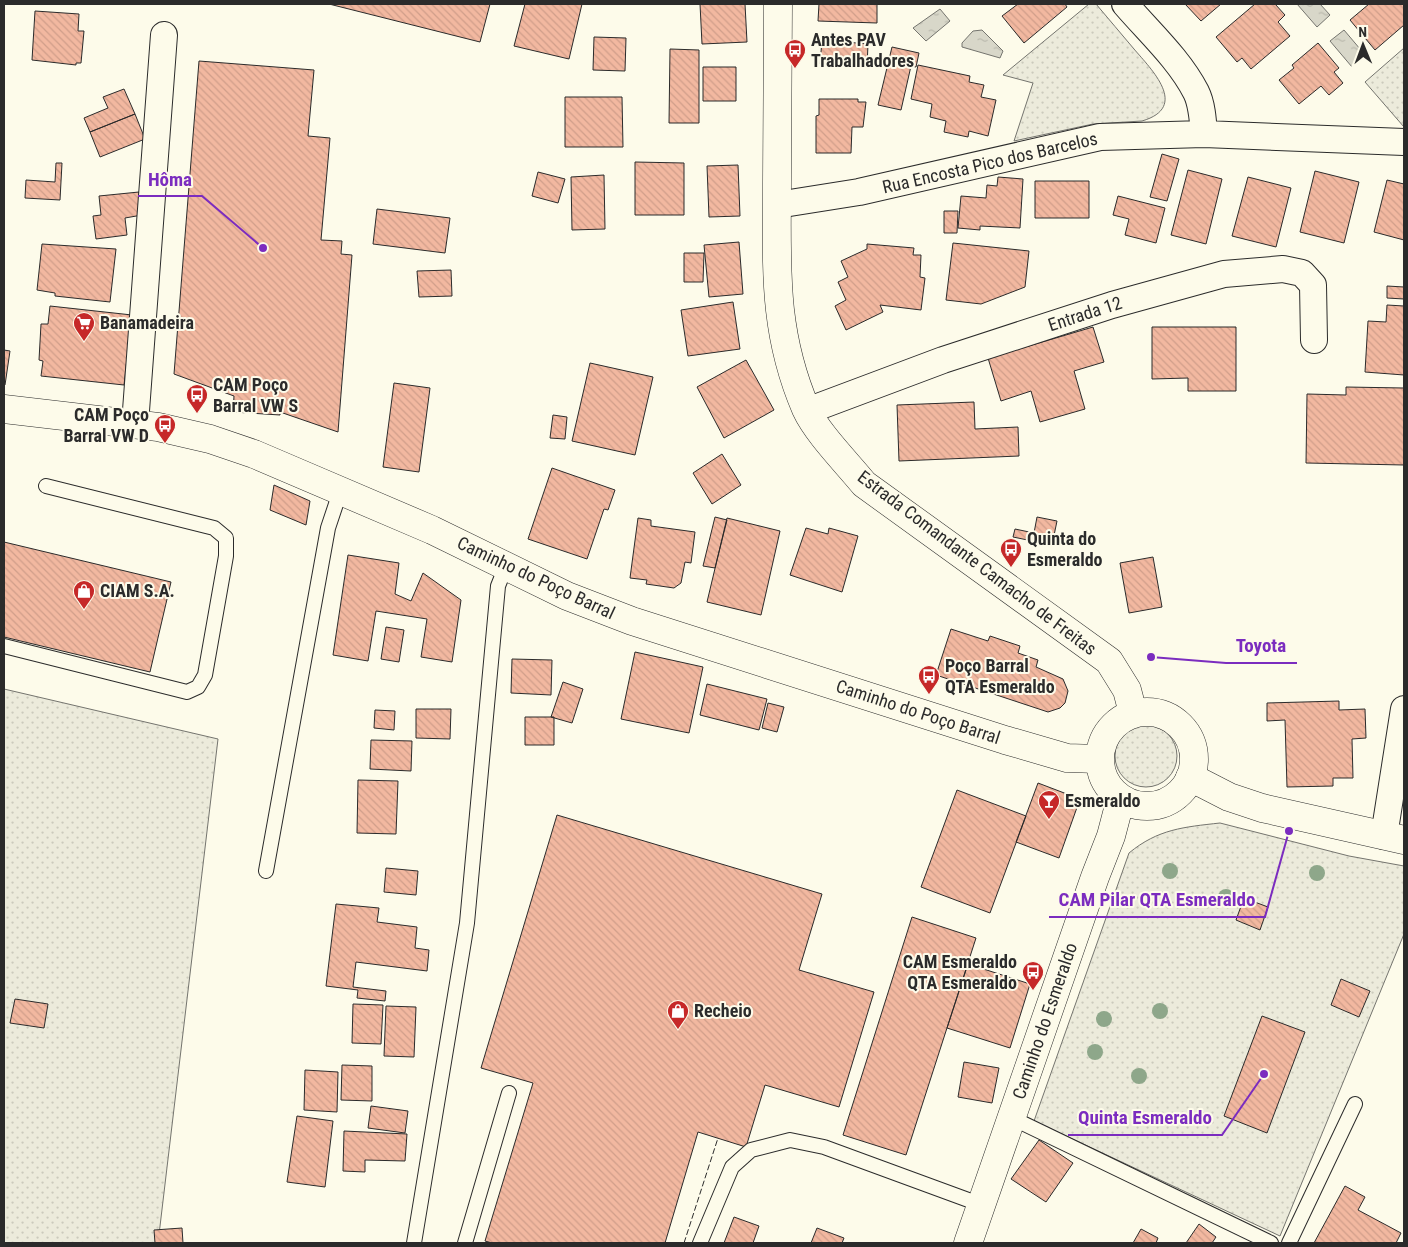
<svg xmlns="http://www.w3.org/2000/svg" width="1408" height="1247" font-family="'Roboto Condensed',sans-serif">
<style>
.grass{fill:url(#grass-dots);stroke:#74746e}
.water{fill:url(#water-ripples);stroke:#74746e}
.building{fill:url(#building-back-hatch);stroke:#2b2b2b}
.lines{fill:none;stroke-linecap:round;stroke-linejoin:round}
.service-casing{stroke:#2b2b2b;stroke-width:16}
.minor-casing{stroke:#2b2b2b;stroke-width:28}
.tertiary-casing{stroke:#2b2b2b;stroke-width:29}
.secondary-casing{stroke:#2b2b2b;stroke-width:29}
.service{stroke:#fdfbea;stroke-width:14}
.minor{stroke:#fdfbea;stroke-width:26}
.tertiary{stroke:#fdfbea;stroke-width:28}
.secondary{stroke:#fdfbea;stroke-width:28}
.fence{stroke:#2b2b2b;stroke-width:1;stroke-dasharray:6 2.5;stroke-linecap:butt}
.tree{fill:#8ea78a}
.labels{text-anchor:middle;stroke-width:4;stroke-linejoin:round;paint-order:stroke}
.poi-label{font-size:18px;font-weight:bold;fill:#2b2b2b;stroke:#fdfbea;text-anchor:start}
.street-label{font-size:18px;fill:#2b2b2b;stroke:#fdfbea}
.leader{fill:none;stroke:#7b2cbf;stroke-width:2}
.callout-dot{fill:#7b2cbf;stroke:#fdfbea;stroke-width:2}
.callout-label{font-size:19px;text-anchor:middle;font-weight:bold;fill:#7b2cbf;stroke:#fdfbea;stroke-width:4;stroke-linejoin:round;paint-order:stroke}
</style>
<defs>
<pattern id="grass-dots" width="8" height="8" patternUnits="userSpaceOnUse" patternTransform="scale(1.25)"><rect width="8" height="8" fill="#ecebdb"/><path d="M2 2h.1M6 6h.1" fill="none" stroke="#cbcabc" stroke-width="1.8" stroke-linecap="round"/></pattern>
<pattern id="water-ripples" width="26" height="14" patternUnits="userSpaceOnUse" patternTransform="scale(1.25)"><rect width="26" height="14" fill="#d8d7c9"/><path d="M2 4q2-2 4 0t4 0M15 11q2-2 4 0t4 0" fill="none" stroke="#bab9ad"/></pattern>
<pattern id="building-back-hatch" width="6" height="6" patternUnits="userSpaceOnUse" patternTransform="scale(1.25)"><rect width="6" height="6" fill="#f2b8a0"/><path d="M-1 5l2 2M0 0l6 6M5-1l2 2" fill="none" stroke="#d09e8a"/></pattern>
</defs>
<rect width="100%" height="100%" fill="#fdfbea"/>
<path class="grass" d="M1089,4H1096C1109,19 1121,34 1134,49C1151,69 1190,107 1142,121L1093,124L1014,141L1033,83L1003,75Z
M1404,48V127L1365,82Z
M4,689L218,739L158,1243H4Z
M1115 756a31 31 0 1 1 62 0a31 31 0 1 1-62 0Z
M1220,823L1349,856L1404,866V934L1280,1236L1034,1121L1129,853C1158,829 1184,827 1220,823Z"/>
<path class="water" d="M1297,4H1320L1330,15L1317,27Z
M940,9L950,21L926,41L913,28Z
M982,30L1003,51L1000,58L962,47V43L973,31Z
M1344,30L1366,56L1352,67L1330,41Z"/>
<path class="building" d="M329,4H490L480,42Z
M525,4H582L569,59L514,46Z
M700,4H745L747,42L702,44Z
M819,4H877V23L818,21Z
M1018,4H1065L1067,7L1024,43L1002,16Z
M1185,4H1221L1201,21Z
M1255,4H1275L1285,15L1278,22L1290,36L1251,69L1242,58L1237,62L1216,37Z
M1369,4H1404V25L1375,50L1350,20Z
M35,11L79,14L78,31H84L81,63H76V65L32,60Z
M594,37L626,38L625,71L593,70Z
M822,40L868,44L867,67L820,64Z
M1318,43L1339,68L1334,72L1343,83L1329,95L1321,86L1299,104L1279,80L1294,68L1292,65Z
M892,47L919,53L916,67L911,66L901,110L878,105Z
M670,49L699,50V123H669Z
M199,61L314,70L308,136L330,138L321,240L342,241L341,254L352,255L338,432L280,412V415L233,412L234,396L174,374Z
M918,65L970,76L969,82L984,85L981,97L996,100L988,136L969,131L968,137L944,132L946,121L930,117L932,104L911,99Z
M703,67H736V101H703Z
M124,89L135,114L90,132L84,118L108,108L103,97Z
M565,97H622L623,147H565Z
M819,99H858V102H866L863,127H852L851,153H816V116L819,115Z
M135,114L145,139L100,157L90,132Z
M1162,154L1179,159L1167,201L1150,197Z
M635,162L684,163V215H635Z
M56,163H62L60,200L25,198L26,180L55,182Z
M738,165L740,216L709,217L707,166Z
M1188,170L1222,179L1206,244L1171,235Z
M1315,171L1359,182L1344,243L1300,232Z
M538,172L565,179L558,203L532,196Z
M604,175L605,229L572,230L571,177Z
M998,177L1023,179L1020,228L980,226V230L958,228L961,196L986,198L987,185L997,186Z
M1248,177L1291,188L1276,247L1232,236Z
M1387,180L1404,184V240L1374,232Z
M1035,181H1089V218H1035Z
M139,192L142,215L125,218L127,235L96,239L93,216L101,215L99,196Z
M1118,196L1165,208L1156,243L1125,235L1129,219L1113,215Z
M377,209L450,218L445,253L373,244Z
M944,211H958L957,233H944Z
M739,242L743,294L709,297L704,245Z
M953,243L1029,251L1025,287L981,304L946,300Z
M42,244L116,249L110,302L55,296V293L37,290Z
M867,244L914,248L913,255H921L920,277L925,278L921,310L880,305L883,312L846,330L835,306L846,300L838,282L848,277L841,261L867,249Z
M684,253H704L703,282H684Z
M451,270L452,296L419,297L417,271Z
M1387,286L1404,287V299L1387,298Z
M733,302L740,349L688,356L681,310Z
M1387,305L1404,306V375L1365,372L1368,321L1386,322Z
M50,306L132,315L124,385L41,376L43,361L39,360L41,324H48Z
M1093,327L1104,362L1074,371L1085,409L1040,422L1031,391L1001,401L988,358Z
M1152,327H1236V391H1188V378L1152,379Z
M4,350L10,351L5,385H4Z
M746,360L774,410L724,438L697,387Z
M590,363L653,377L635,455L572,441Z
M394,383L430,388L419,472L383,467Z
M1346,387L1404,388V465L1306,463L1307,394L1346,395Z
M974,402L975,429L1018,427L1019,456L899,461L897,405Z
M553,415L567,417L565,439L550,438Z
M722,454L741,485L712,504L693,473Z
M552,468L615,490L608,510L604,509L587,559L528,539Z
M274,485L310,501L306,525L270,510Z
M715,517L727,520L715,568L703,566Z
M1037,517L1057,521L1052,545L1013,537L1015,529L1034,533Z
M638,518L651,520V526L695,532L691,563L685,562L681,583L674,588L646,584L647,580L630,578Z
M727,518L780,531L761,615L707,602Z
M806,528L828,534L829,528L858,536L842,592L790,575Z
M4,542L171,582L150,672L4,637Z
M348,555L399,563L395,594L411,601L423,573L461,600L452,662L421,657L427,619L376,611L368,661L333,655Z
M1153,557L1162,607L1129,613L1120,563Z
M386,627L404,630L399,662L381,659Z
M951,629L988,641L990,636L1020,646L1018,653L1038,660L1036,667L1063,679L1068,691L1065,703L1060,708L1048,712L936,675Z
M635,652L703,667L689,733L621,719Z
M512,659L552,660L551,695L511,693Z
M563,682L583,689L572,723L551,717Z
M707,684L767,699L759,730L700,715Z
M1339,701V710L1365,709L1366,738L1352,739L1353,778H1333V786L1287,787L1285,720L1267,721V703Z
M768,703L784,707L777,732L762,728Z
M416,709H451L450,739L416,738Z
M375,710L395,711L394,730L374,728Z
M525,717H554V745H525Z
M371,740L412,741L411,771L370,769Z
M358,780L398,781L396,834L357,833Z
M1038,783L1080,799L1059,858L1016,842Z
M957,790L1026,816L990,913L921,887Z
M557,815L822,894L799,970L874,992L839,1107L765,1085L746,1147L698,1132L665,1243H492L485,1241L533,1083L481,1068Z
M386,868L418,871L416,895L384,892Z
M1244,898L1268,907L1260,930L1236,920Z
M336,904L379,908L377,922L417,927L415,948L429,950L427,971L356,962L353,987L386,991L385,1001L357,998L358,990L326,986Z
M912,917L976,938L906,1155L843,1135Z
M968,964L1030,984L1010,1048L947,1028Z
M1341,979L1370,991L1359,1017L1331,1005Z
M15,999L48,1004L44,1028L10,1023Z
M353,1004L383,1005L381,1044L352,1043Z
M386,1006L416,1007L414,1057L384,1056Z
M1262,1016L1305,1032L1267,1133L1224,1116Z
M964,1062L999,1068L992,1103L958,1097Z
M342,1065L372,1066V1101L341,1100Z
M305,1070L338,1072L337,1112L304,1110Z
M371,1106L408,1111L405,1133L368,1128Z
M297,1116L333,1121L325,1187L287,1182Z
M344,1131L407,1134L405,1161L365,1160V1172L343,1171Z
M1039,1140L1073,1163L1046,1202L1011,1179Z
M1345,1186L1365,1197L1358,1210L1401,1233L1396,1243H1314Z
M734,1217L759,1226L753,1243H724Z
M1199,1224L1216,1237L1212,1243H1186Z
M182,1228L183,1243H155L154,1230Z
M817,1228L844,1238L842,1243H811Z
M1141,1229L1158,1238L1156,1243H1133Z"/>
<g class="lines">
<g class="service-casing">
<path id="service" d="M4,646L187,692L198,687L205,675L226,556V538L214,528L46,486
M266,871L328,528L341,489
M1012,1118L1271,1243
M414,1243L467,923L498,586L506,566
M465,1243L509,1093
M700,1243L732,1167L751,1150L790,1140L824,1147L982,1205
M1289,1243L1355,1104"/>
</g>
<g class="minor-casing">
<path id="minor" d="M1125,4C1149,32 1179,59 1196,92C1202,104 1203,120 1204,134
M777,205L859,192L1100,137L1204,134L1404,142
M807,411L943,360L1112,305L1224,274L1283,269L1302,273L1313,285L1314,340
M135,424L164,35
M1384,836L1404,709"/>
</g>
<g class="tertiary-casing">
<path id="tertiary" d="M4,409L158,427L210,439L254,454L432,530L567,596L632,621L1005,740L1067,758L1099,759
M1190,777L1229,797L1262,808L1404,840"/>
</g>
<g class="secondary-casing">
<path id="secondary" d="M778,4C778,63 777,123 777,182C777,265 772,330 806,409C817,433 847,463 864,484L1109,661L1127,690L1133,713
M1100 759a47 47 0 1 1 94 0a47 47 0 1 1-94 0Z
M968,1243L1095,877L1111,836L1121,798"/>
</g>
<use href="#service" class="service"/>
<use href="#minor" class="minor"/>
<use href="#tertiary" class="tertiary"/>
<use href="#secondary" class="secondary"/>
<path class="fence" d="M684,1243L718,1138"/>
</g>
<g class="tree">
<circle cx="1170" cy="871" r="8"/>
<circle cx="1317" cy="873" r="8"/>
<circle cx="1226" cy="897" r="8"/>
<circle cx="1160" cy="1011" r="8"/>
<circle cx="1104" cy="1019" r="8"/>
<circle cx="1095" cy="1052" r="8"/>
<circle cx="1139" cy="1076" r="8"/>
</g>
<defs>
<g id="bus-pin" transform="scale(1.125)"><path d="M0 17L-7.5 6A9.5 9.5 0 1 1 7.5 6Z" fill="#c62828" stroke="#fdfbea"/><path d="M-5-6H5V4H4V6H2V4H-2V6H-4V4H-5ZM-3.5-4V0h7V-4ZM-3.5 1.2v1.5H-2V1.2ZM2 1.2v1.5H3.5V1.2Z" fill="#fff"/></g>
<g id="supermarket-pin" transform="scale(1.125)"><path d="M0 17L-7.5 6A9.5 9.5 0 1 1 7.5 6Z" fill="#c62828" stroke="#fdfbea"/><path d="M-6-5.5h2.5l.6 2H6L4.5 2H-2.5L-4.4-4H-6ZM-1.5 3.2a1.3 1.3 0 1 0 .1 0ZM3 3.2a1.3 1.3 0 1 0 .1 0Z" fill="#fff"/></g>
<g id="shop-pin" transform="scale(1.125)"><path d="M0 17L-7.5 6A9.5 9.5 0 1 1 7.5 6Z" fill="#c62828" stroke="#fdfbea"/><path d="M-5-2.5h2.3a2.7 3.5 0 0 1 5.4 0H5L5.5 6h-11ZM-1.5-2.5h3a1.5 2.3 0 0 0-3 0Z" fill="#fff"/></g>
<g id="bar-pin" transform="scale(1.125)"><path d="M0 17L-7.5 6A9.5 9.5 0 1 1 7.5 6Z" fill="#c62828" stroke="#fdfbea"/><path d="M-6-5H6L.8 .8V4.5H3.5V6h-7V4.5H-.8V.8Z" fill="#fff"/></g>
</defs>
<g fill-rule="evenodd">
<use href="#bus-pin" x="795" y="50"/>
<use href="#supermarket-pin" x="84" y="323"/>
<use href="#bus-pin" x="197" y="395"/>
<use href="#bus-pin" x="165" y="425"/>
<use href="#bus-pin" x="1011" y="549"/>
<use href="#shop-pin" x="84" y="591"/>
<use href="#bus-pin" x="929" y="676"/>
<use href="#bar-pin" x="1049" y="801"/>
<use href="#bus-pin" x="1033" y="972"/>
<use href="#shop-pin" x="678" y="1011"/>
</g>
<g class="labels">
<g class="poi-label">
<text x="811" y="46">Antes PAV<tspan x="811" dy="21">Trabalhadores</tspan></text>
<text x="100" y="329">Banamadeira</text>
<text x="213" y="391">CAM Poço<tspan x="213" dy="21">Barral VW S</tspan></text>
<text x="149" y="421" text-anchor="end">CAM Poço<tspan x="149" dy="21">Barral VW D</tspan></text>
<text x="1027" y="545">Quinta do<tspan x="1027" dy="21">Esmeraldo</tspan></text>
<text x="100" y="597">CIAM S.A.</text>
<text x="945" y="672">Poço Barral<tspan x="945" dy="21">QTA Esmeraldo</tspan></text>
<text x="1065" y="807">Esmeraldo</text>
<text x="1017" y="968" text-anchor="end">CAM Esmeraldo<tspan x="1017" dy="21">QTA Esmeraldo</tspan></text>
<text x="694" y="1017">Recheio</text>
</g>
<g class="street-label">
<text transform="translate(990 163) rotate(-13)" y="6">Rua Encosta Pico dos Barcelos</text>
<text transform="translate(1085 314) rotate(-18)" y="6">Entrada 12</text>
<text transform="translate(977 563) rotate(37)" y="6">Estrada Comandante Camacho de Freitas</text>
<text transform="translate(536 578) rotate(25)" y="6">Caminho do Poço Barral</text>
<text transform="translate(918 712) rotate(18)" y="6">Caminho do Poço Barral</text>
<text transform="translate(1045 1021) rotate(-71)" y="6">Caminho do Esmeraldo</text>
</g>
</g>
<path class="leader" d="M263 248L202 196H138M1151 657L1226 663H1297M1289 831L1265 917H1049M1264 1074L1222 1135H1068"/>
<g class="callout-dot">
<circle cx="263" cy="248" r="5"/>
<circle cx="1151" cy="657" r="5"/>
<circle cx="1289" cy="831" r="5"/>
<circle cx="1264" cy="1074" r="5"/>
</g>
<g class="callout-label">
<text x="170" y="186">Hôma</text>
<text x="1261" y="652">Toyota</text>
<text x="1157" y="906">CAM Pilar QTA Esmeraldo</text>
<text x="1145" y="1124">Quinta Esmeraldo</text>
</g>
<rect width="1408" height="1247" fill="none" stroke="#2b2b2b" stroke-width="10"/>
<g transform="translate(1363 45) rotate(359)" stroke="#fdfbea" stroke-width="4" paint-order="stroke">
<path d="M0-4L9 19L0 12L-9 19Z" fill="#2b2b2b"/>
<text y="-8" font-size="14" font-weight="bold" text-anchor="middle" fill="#2b2b2b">N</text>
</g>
</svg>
